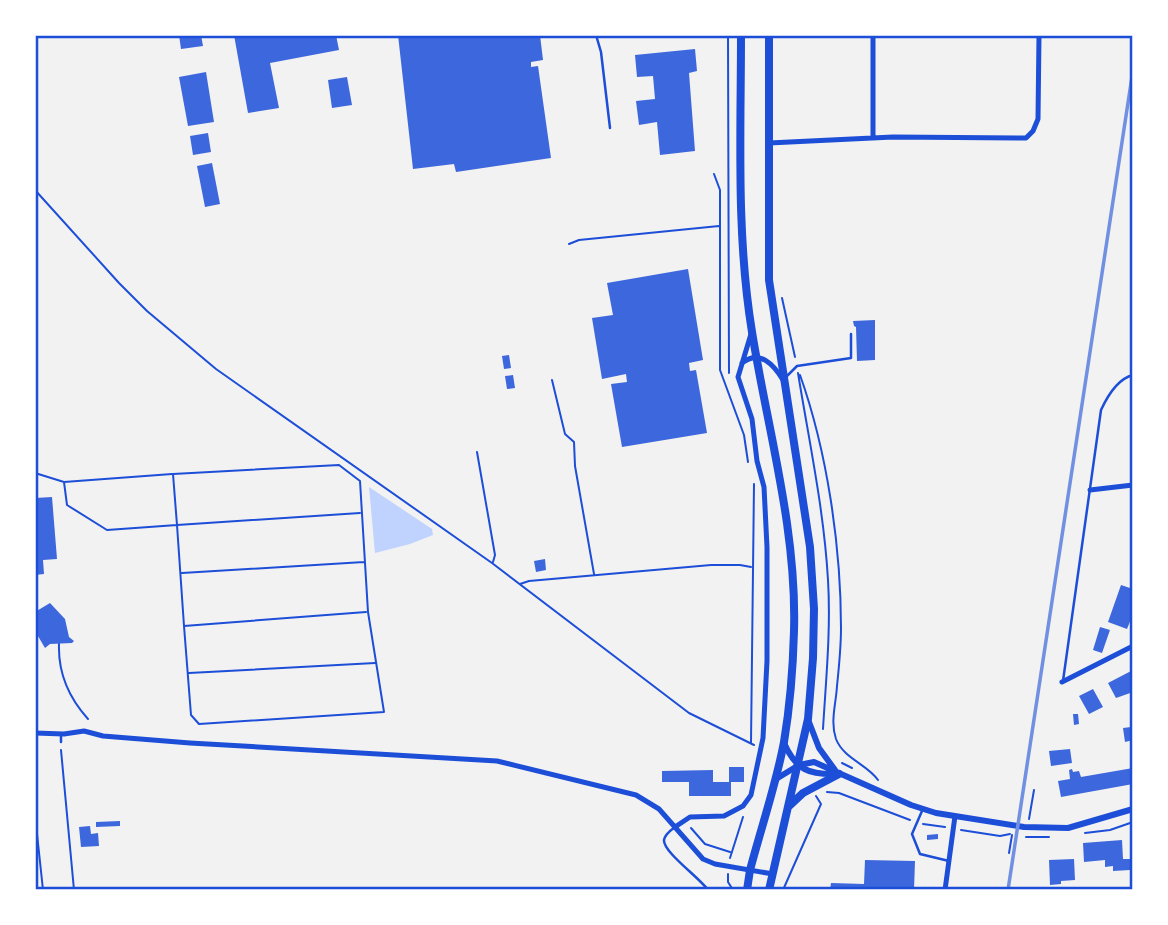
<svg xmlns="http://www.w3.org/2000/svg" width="1168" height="925" font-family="Quicksand,sans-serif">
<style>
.water{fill:#bfd3fe}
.building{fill:#3d67dc}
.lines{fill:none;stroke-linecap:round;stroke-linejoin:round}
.path{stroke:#1d4ed8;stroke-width:2}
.service{stroke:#1d4ed8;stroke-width:2.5}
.minor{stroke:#1d4ed8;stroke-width:5}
.tertiary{stroke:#1d4ed8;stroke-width:6}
.primary{stroke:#1d4ed8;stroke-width:8}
.rail{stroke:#7290e2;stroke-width:3.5}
.neatline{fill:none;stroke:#1d4ed8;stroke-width:2.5}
</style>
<rect width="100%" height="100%" fill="#f2f2f2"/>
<path class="water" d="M369,487L432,529L433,535L410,544L375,553Z"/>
<path class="building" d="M179,35H201L203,46L181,49Z
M234,35H336L339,50L270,63L279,108L248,113Z
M398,35H540L543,60L531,62V67L538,66L551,158L456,172L454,164L413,169Z
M695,49L697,71L689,73L695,151L660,155L657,122L639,125L636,101L655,99L653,76L637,77L635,55Z
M206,72L214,122L188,126L179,77Z
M347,77L352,105L332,108L328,80Z
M208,133L211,152L193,155L190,136Z
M212,163L220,204L205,207L197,166Z
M688,269L703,360L689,363L690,371L696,370L707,433L622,447L611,384L627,382L626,374L602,379L592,318L613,315L607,283Z
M875,320V360L857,361L856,327L854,326L853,321Z
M509,355L511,368L504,369L502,356Z
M513,375L515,388L507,389L505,376Z
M52,497L57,559L43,560L44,574L35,575V498Z
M545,559L546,570L536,572L534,561Z
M1121,585L1133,589V614L1127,629L1108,622Z
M50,603L65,619L69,637L74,641L72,643L50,644L45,648L35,631V612Z
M1100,627L1110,630L1102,653L1093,650Z
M1133,670V692L1116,698L1108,683Z
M1093,689L1103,707L1089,714L1079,696Z
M1073,714H1078L1079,724L1074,725Z
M1131,727L1133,740L1125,742L1123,728Z
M1070,749L1072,763L1051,766L1049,751Z
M729,767H744V782H731V796H689V782H662V771L713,770V782H729Z
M1133,768V784L1061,797L1058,781L1070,779L1069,770L1072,769L1073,772L1079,771L1081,777Z
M120,821V826L96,827V822Z
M90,826L91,834L98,833L99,846L81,847L79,827Z
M938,834V839L927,840V835Z
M1122,840L1123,859H1133V877H1130V870L1113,871V866L1105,867V860L1084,862L1083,843Z
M1074,859L1075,880L1061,881V884L1050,885L1049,860Z
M865,860L915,861L914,890H830L831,883L864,884Z"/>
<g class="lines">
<path class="path" d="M728,35L729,373
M714,174L720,190V370L744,435L748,462
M35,190L119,283L147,311L216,369L492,563L689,713L754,745
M569,244L579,240L719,226
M782,298L795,357
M798,373C809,441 824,510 828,580C831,629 826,679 823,729
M800,375C827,451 841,546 841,628C841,647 839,667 837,686C836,704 830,722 836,739C844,759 867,764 878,780
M552,380L565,434L574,442L575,466L594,574
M477,452L495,555L493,562
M35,473L64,482L172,474
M64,482L67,505L107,530L177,525L173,474L339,465L360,481L368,612L384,712L199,724L191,715L184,626
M360,513L177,525L184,626L366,612
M182,573L364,562
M520,584L529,581L711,565H740L751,567
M59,644C58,672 69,698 88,719
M189,673L375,663
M751,743L754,484
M61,750L74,890
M842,763L852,768
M827,792L839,793L910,820
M35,815L43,890
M1029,819L1034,790
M923,824L945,827
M691,828L705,844L730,852
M961,830L1000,836L1010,834
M1085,833L1110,830L1133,822
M1026,837H1049
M1009,853L1012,835
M730,858L743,817
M728,874V882L733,890
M783,890L821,804L816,796"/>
<path class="service" d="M596,35L601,52L610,128
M785,378L797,366L851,358V334
M1063,681L1101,410C1107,397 1117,379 1133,375
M61,742V734
M922,811L912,834L920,854L949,861
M675,827C671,830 665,834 664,840C663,852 700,878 708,890"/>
<path class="minor" d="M873,138V35
M769,143L893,137L1026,138L1033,131L1038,119L1039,35
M742,363C760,349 774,365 783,380
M1090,490L1133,485
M1062,682L1133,646
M35,733L64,734L84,731L103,736L190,743L497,761L636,795L659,809L703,859L715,864L773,874
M675,827L690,817L724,816L743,806L751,795L763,738L767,661V547L764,487L757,461L752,419L738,377L751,334
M945,890L955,816"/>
<path class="tertiary" d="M809,722L819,748L835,770
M784,743C796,770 809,775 837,774
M776,779L799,765L814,762L911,805L936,813L1024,827L1068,828L1133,809"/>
<path class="primary" d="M741,35C741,134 736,234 752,332C768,431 797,530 794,631C793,668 790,706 784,742C776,785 761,828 750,870L747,890
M769,35V280L810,547L814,609L813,658L808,719L769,890
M788,807L803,793L839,774"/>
<path class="rail" d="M1008,890L1133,70"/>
</g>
<rect width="1168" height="925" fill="none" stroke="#ffffff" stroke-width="74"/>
<rect x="37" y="37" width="1094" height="851" class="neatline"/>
</svg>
